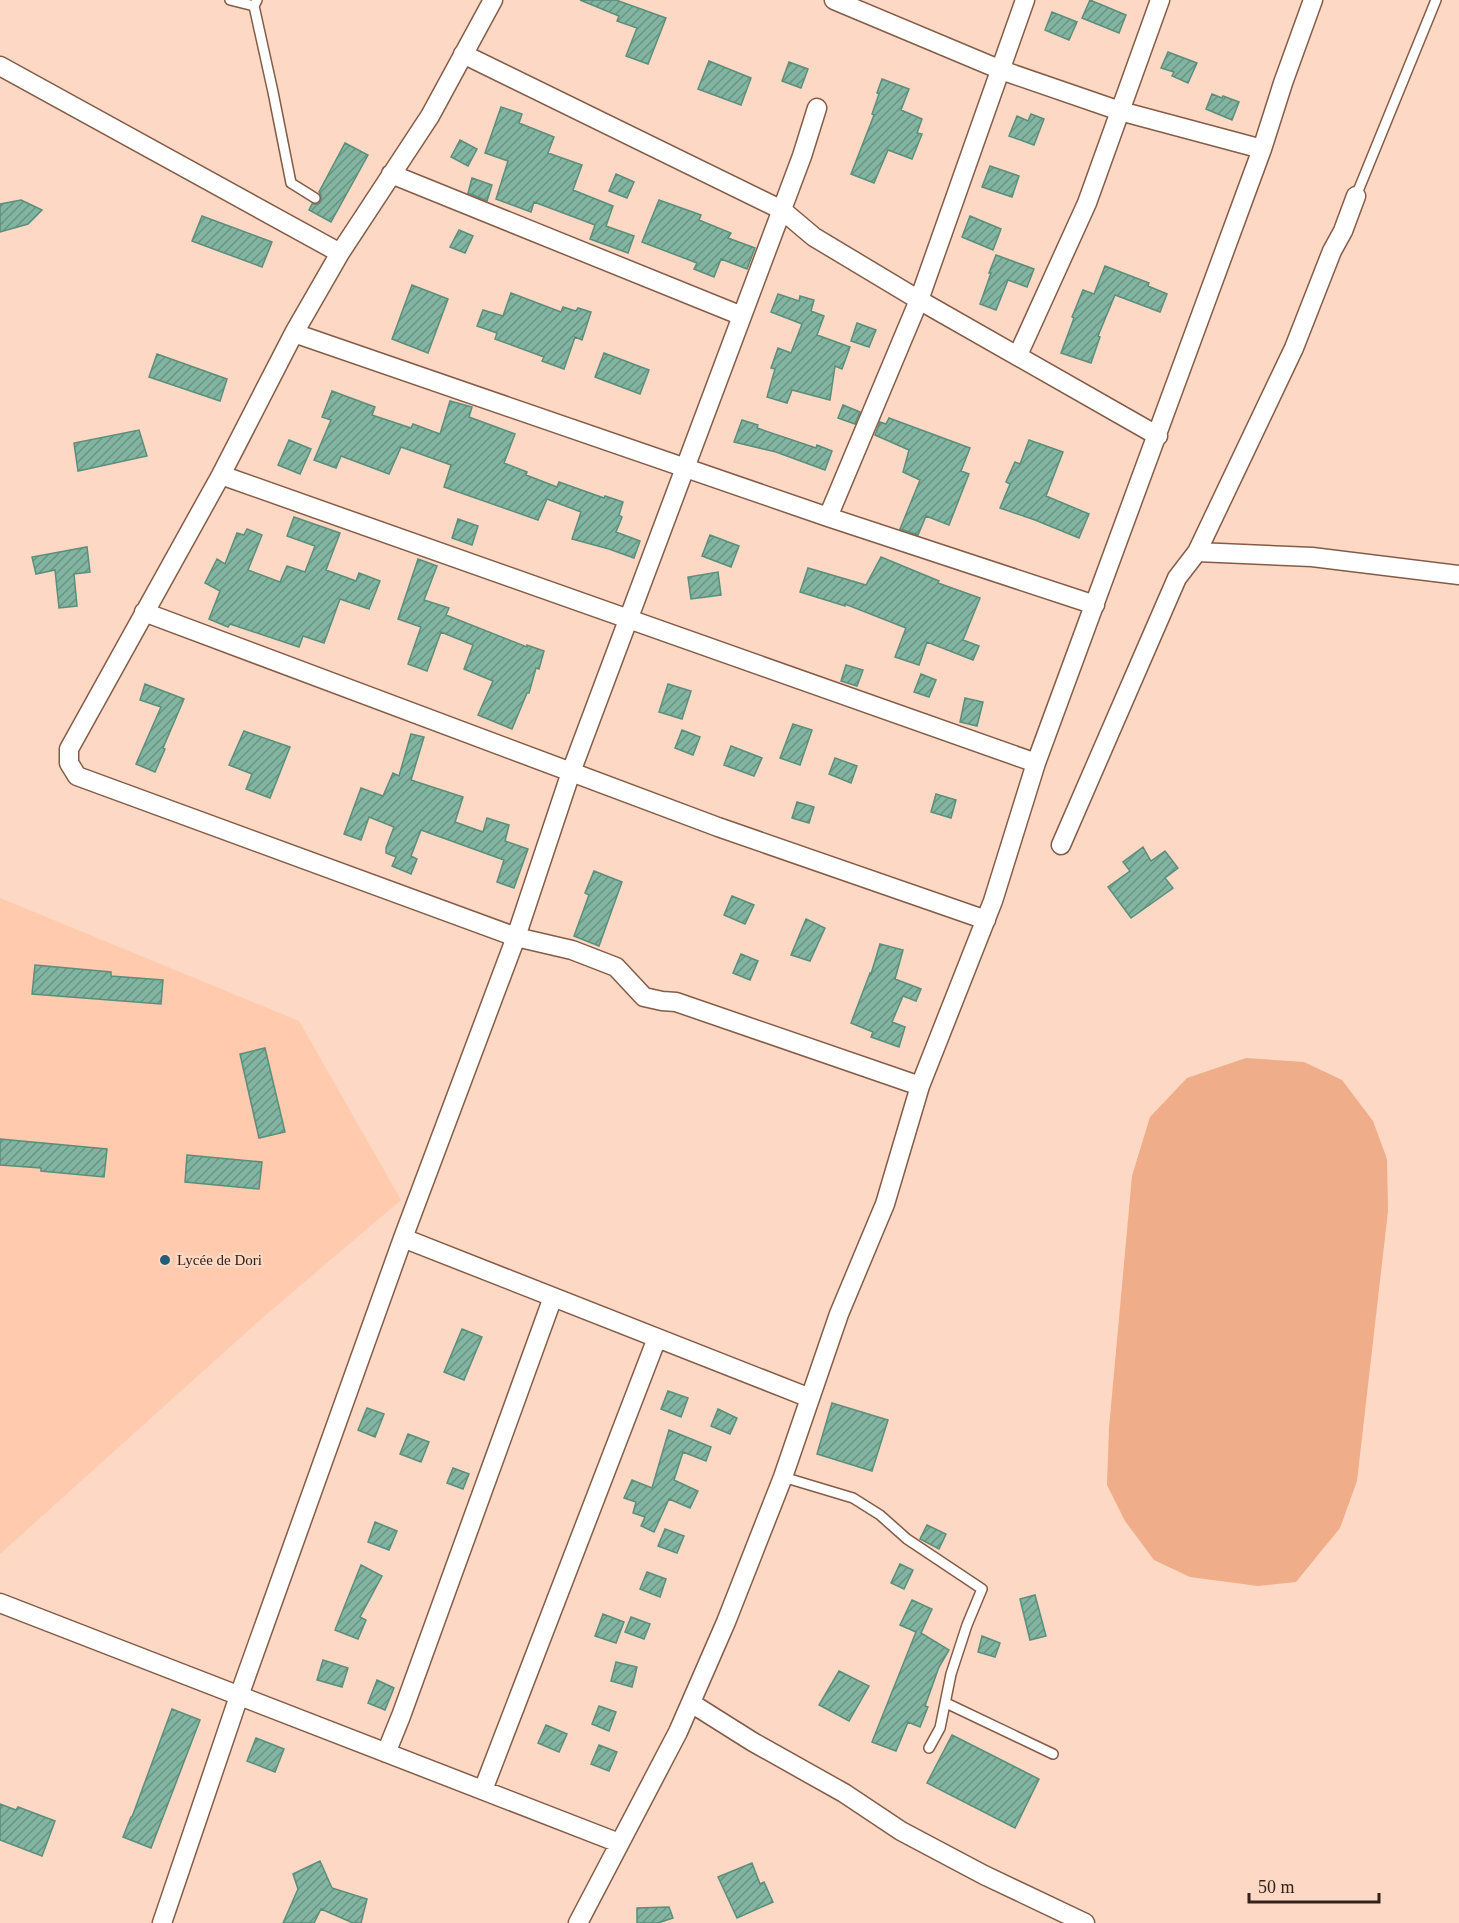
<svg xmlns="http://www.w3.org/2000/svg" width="1459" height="1923" font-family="Georgia,serif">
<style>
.built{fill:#ffcaad}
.pitch{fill:#f0ad89}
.building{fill:url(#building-hatch);stroke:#5b8e7b;stroke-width:1.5}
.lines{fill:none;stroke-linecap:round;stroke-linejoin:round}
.lane-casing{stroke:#845c47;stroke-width:12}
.street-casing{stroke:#845c47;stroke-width:21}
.lane{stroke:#fff;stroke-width:9}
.street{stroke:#fff;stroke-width:18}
.poi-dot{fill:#235d76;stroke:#fdd8c4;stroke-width:2}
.labels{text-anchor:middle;stroke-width:5;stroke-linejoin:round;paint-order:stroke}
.poi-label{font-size:15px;fill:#332219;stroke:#fdd8c4;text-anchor:start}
</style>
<defs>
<pattern id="building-hatch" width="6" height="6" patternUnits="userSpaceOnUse" patternTransform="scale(1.5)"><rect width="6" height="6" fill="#81b5a1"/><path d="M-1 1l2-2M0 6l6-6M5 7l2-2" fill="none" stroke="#6a9382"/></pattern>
</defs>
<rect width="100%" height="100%" fill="#fdd8c4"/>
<path class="built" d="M0,898L299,1021L401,1200L261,1319L0,1554Z"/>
<path class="pitch" d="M1246,1058L1304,1062L1342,1080L1373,1121L1387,1159L1388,1211L1357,1481L1340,1528L1296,1582L1258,1586L1190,1577L1154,1560L1125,1521L1107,1485L1109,1428L1132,1176L1150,1117L1187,1078Z"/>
<path class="building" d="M580,0H616L666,18L648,64L626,56L637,28L617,21L619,16Z
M1090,0L1126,15L1119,33L1082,18Z
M1052,12L1077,22L1069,40L1045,30Z
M1168,52L1197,63L1188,83L1172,76L1174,72L1161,68Z
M709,61L751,78L741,105L698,89Z
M789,62L808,69L801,88L782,81Z
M882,79L909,89L901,110L922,119L917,133L922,134L912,159L888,150L874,183L851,174L874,115L872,114L879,94L877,93Z
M1212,94L1222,98L1223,96L1239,102L1232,120L1206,109Z
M501,107L522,114L519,123L554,137L548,153L582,165L573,190L613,206L606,226L634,236L628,253L590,239L595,225L534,202L531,212L496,199L508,161L485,153Z
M1031,114L1044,119L1034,145L1009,136L1017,116L1028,121Z
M460,140L477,149L468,166L451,157Z
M345,143L368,155L331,222L309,210L312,204H318L321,201V195L319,192Z
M990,166L1019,176L1012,197L982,187Z
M616,174L634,182L627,198L609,191Z
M472,178L492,185L487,201L468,193Z
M21,200L42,210L28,224L0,232V204Z
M659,200L701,215L699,220L731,233L728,238L755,248L747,269L721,259L714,277L694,269L697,263L642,242Z
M202,216L272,242L262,267L192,241Z
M970,216L1001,229L993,250L962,237Z
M459,230L473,236L465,253L450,247Z
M996,255L1034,269L1027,287L1008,280L996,310L980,304L991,273H989Z
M1105,266L1149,283L1148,286L1167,294L1160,312L1115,295L1098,336L1100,337L1091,363L1061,353L1074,318L1072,317L1083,290L1094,294Z
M412,285L448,299L428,353L392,339Z
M511,293L561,312L563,307L576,311L578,308L591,312L582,340L575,337L564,369L542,361L544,357L495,339L497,333L477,326L483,310L503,316Z
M778,294L799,301L800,296L814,300L811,311L824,316L817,335L850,347L842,369L835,366L830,400L792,390L787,403L767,397L775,369L771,368L778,348L791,353L802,324L771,312Z
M857,323L876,330L869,347L851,341Z
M604,353L649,370L640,394L595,377Z
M157,354L227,379L220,401L149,377Z
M332,391L375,407L372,415L411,428L413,424L440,434L450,401L472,407L469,417L515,434L504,463L527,472L526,475L557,487L559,482L604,498L605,496L623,502L619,515L622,517L616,532L640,541L634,558L609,549L572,539L581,512L547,499L538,520L444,487L451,465L401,447L389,474L341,456L336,468L314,460L331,420L322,417Z
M843,405L860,412L855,424L838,418Z
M889,418L970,448L961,471L969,474L949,525L926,516L918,535L900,529L920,480L903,472L909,450L875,435L880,422L886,424Z
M742,420L758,425L757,428L816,448L817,445L832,451L825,470L776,452L734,442Z
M139,430L147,456L78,471L74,443Z
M289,440L311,449L300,474L278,465Z
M1029,440L1063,452L1046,496L1089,514L1079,538L1035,520L1000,508L1010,484L1006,482L1015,462L1020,464Z
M294,517L340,533L326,570L356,581L359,573L380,581L369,609L340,599L324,643L303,636L299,647L230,624L228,627L209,619L220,591L205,583L217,559L225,564L237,533L244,535L247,529L262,535L248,570L280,582L287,566L305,572L315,546L287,536Z
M458,519L478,526L472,545L452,538Z
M710,535L739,546L731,567L702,556Z
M87,547L90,572L74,574L77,606L59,608L55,570L36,574L32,557Z
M881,557L939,581L938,583L980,598L963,640L979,646L973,660L927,642L919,665L895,657L906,628L845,604V606L800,592L808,568L866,585Z
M418,559L437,566L424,600L449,608L446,615L527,647V645L544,651L539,669L536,668L529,693H527L512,729L478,715L493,681L464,669L473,645L441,632L427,671L408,664L421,627L398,619Z
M718,572L721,595L691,599L688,577Z
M846,665L863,670L857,686L841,681Z
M921,674L936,680L929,697L914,692Z
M145,684L184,699L163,748L165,749L155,772L136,764L161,707L140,700Z
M668,684L691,691L682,719L659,712Z
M965,698L983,702L977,726L960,722Z
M793,724L812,730L800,765L780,758Z
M682,730L700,737L693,755L675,748Z
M244,731L290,747L270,798L246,789L252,774L229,765Z
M411,734L424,737L411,780L463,797L455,822L483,832L487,818L509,825L505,841L528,849L514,888L497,882L504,860L421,830L411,856L417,859L411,874L392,866L396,857L386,853V848L394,827L369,817L361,840L344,834L361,788L383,796L393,773L399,776Z
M731,746L762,758L754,776L724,765Z
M835,758L857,766L851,783L829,774Z
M936,794L956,800L951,818L931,812Z
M797,802L814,807L809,823L792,818Z
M1143,847L1151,861L1165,851L1178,868L1165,878L1173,888L1131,918L1108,887L1130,871L1123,862Z
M594,871L622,882L599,946L574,936L589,895L585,893Z
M732,896L754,905L745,924L724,915Z
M806,919L825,928L810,961L791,955Z
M880,944L903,950L895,979L921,989L916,1001L903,996L892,1022L905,1027L899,1047L871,1037L873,1032L851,1023L870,973L871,974Z
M741,954L758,961L750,980L733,973Z
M35,965L111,972V976L163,980L161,1004L32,994Z
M265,1048L285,1132L259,1138L240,1054Z
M0,1139L107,1149L104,1177L41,1171V1168L0,1165Z
M187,1155L262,1162L259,1189L185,1182Z
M462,1329L482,1337L464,1380L444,1372Z
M668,1391L688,1398L681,1417L661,1409Z
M832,1403L888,1420L872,1471L817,1454Z
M367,1408L384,1414L375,1437L358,1430Z
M718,1409L737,1418L730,1434L711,1426Z
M669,1430L711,1447L706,1461L683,1452L674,1480L698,1491L690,1508L669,1499L654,1532L641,1526L645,1517L633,1513L636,1502L624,1498L632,1480L652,1488Z
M408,1434L429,1442L421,1462L400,1454Z
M453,1468L469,1474L463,1489L447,1483Z
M375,1522L397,1531L389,1550L368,1542Z
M927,1525L946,1534L939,1549L920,1539Z
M665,1529L684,1536L677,1553L658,1546Z
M900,1564L913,1570L904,1589L891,1583Z
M361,1565L382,1576L360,1617L366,1620L358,1639L335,1630Z
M647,1572L666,1579L660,1597L640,1589Z
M1035,1595L1046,1636L1030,1640L1020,1599Z
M912,1600L932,1609L921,1633L949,1650L939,1667L925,1706L928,1707L920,1727L908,1722L896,1751L872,1742L916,1632L900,1625Z
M603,1614L624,1622L616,1643L595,1636Z
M631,1617L650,1624L644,1639L625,1632Z
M982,1636L1000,1643L995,1657L978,1652Z
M323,1660L348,1668L342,1687L317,1680Z
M616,1662L637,1667L632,1687L611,1681Z
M839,1671L869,1686L849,1721L819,1705Z
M377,1680L394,1688L385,1710L368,1703Z
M599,1706L616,1712L609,1731L592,1724Z
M172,1709L200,1720L151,1848L123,1837L131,1817H132Z
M546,1725L567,1734L559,1752L538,1743Z
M952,1735L1039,1779L1015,1828L927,1783Z
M256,1738L284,1749L275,1772L247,1761Z
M599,1745L617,1752L609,1771L591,1764Z
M0,1804L16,1810L18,1807L55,1821L42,1856L0,1840Z
M320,1861L332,1888L367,1899L361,1923H353L321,1909L314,1923H283L298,1889L293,1874Z
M752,1863L760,1884L764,1882L773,1902L737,1918L718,1877Z
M669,1907L673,1918L658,1923H637V1908Z"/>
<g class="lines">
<g class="lane-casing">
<path id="lane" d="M230,0L254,6
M257,0L254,6L273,92L291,183L315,198
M1356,196L1436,0
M783,1477L853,1498L880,1515L907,1539L982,1589L967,1625L951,1674L940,1728L929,1748
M946,1703L1053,1754"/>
</g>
<g class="street-casing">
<path id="street" d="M493,0L430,116L340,253L294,333L221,475L69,749V763L77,776L516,937L572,950L616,967L644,997L662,1001L676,1002L920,1086
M834,0L1001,70L1120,111L1262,149
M463,54L782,210L814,237L919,300L1158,436
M0,66L340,253
M391,174L742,316
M294,333L828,517L1095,605
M1018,355L1087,203L1160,0
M221,475L1036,763
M828,517L919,300L1025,0
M1197,552L1312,557L1459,575
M144,612L718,827L986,920
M1061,845L1177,578L1197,552L1294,348L1332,251L1343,231L1356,196
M403,1238L810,1398
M0,1603L619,1843
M691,1703L753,1742L844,1793L901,1831L984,1875L1085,1923
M386,1753L401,1716L553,1297
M483,1790L657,1338
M162,1923L239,1696L403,1238L516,937L571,772L802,156L817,108
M578,1923L678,1732L726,1622L783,1477L839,1314L885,1204L920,1086L993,901L1036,763L1262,149L1283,83L1313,0"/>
</g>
<use href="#lane" class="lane"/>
<use href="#street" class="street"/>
</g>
<circle class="poi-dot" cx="165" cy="1260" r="6"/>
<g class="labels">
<g class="poi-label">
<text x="177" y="1265">Lycée de Dori</text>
</g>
</g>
<path d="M1249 1893v9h130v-9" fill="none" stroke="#332219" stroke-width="3"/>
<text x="1258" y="1893" font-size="18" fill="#332219" stroke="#fdd8c4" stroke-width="4.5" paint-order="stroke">50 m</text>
</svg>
